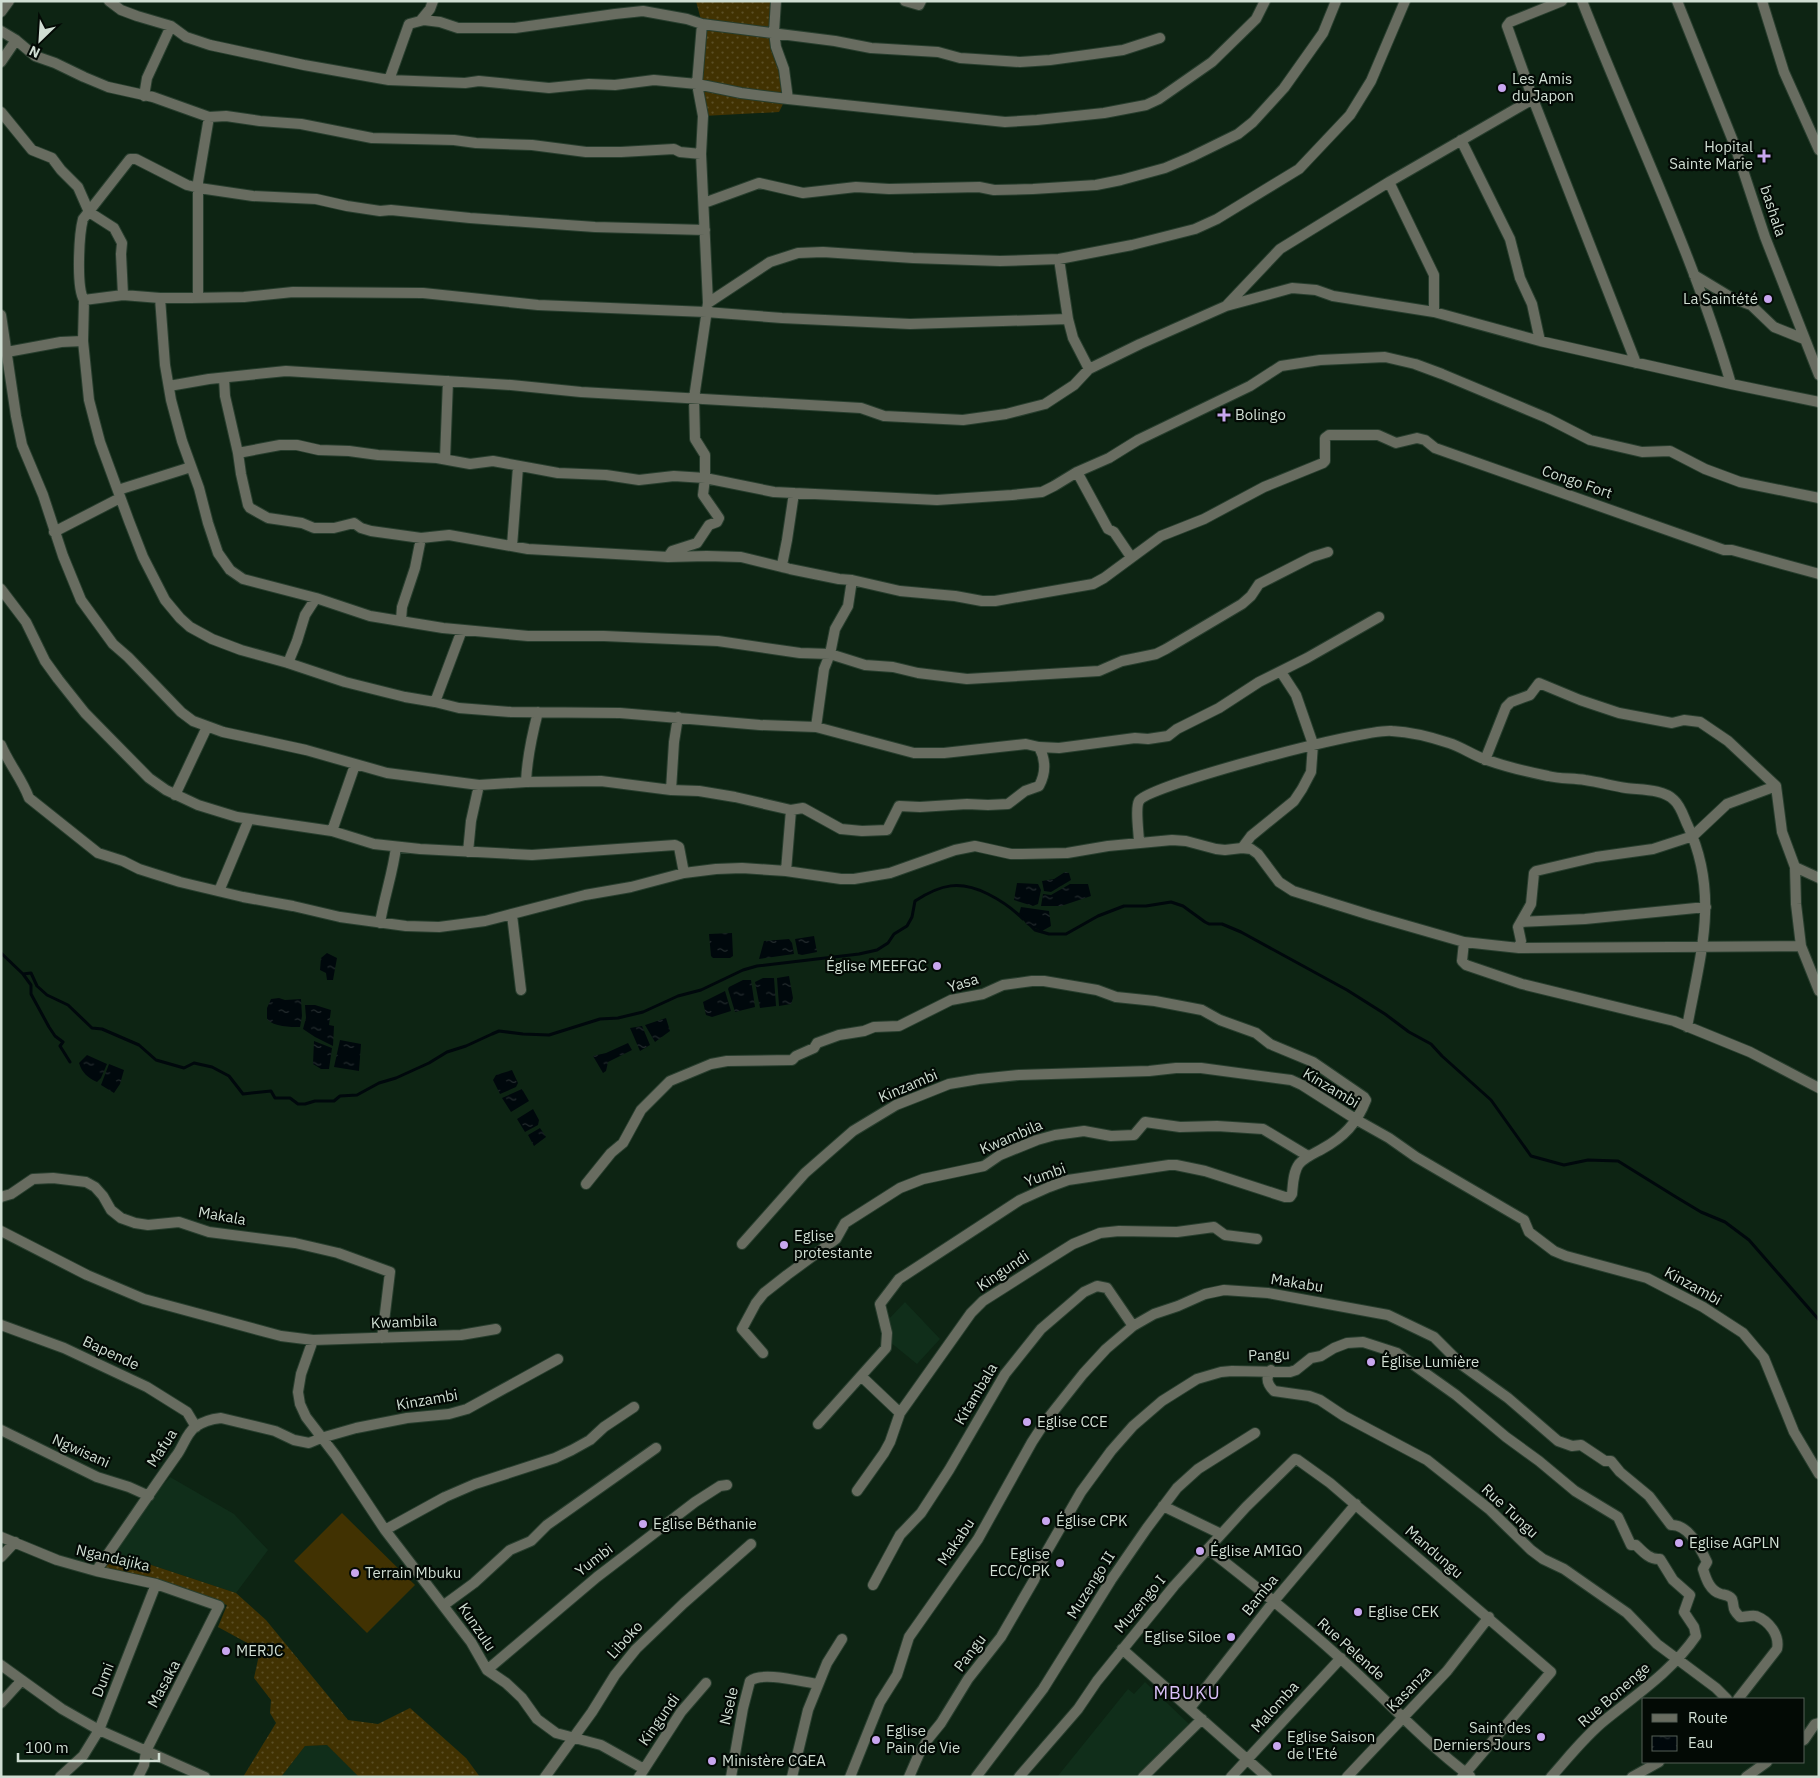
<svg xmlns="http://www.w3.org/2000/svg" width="1820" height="1778" font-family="'IBM Plex Sans',sans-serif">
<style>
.built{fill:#102e1a}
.grass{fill:url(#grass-dots)}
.pitch{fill:#413202}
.water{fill:url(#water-ripples)}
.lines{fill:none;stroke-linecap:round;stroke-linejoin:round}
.stream{stroke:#00080c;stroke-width:3}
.street-casing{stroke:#283e2e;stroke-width:12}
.street{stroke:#686c60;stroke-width:10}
.poi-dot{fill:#c8a6ef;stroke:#030a05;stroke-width:2}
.labels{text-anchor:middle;stroke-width:4.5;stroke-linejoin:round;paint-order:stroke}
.poi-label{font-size:15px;fill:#d0ded3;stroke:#030a05;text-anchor:start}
.street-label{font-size:15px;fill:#d0ded3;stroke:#030a05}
.quarter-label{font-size:18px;letter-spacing:1px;fill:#d9c0f8;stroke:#030a05}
</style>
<defs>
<pattern id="grass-dots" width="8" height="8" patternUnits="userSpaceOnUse" patternTransform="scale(1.25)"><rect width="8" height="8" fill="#413202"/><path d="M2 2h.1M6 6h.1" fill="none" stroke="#5b4f26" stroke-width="1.8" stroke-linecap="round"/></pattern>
<pattern id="water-ripples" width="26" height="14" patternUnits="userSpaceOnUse" patternTransform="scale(1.25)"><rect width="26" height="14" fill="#00080c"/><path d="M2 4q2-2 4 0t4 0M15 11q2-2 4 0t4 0" fill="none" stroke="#242c2e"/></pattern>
</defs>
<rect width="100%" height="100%" fill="#0d2413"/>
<path class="built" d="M905,1302L940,1339L917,1364L890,1342L887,1321Z
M170,1477L234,1514L268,1550L236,1593L112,1552L147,1503Z
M1145,1682L1189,1724L1137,1777H1057L1128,1689L1134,1694Z
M327,1745L359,1777H281L305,1746Z"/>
<path class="grass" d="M696,1H774L786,98L779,112L703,116L697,84L702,24Z
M112,1552L236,1593L266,1620L348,1720L378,1724L410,1708L466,1758L480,1777H359L327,1745L305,1746L281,1777H243L276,1723L270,1713L271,1700L254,1678L260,1650L218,1627L227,1605L156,1584L96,1571Z"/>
<path class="pitch" d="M342,1513L415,1585L367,1633L294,1561Z"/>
<path class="water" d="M1065,872L1069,873L1071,880L1051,892L1044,891L1042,881L1054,879Z
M1017,883L1038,884L1041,890L1038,904L1033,906L1014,900Z
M1070,884H1088L1091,896L1061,906H1041L1043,894L1051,895Z
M1021,907L1049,911L1051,926L1042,931L1027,925L1019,914Z
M732,933L733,956L730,958H713L711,956L709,934Z
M814,936L817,952L802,955L798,954L795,939Z
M789,939L792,943L794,954L759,959L764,941Z
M327,953L337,958L333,980H327L326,973L320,970L321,958Z
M789,976L793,998L791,1004L779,1006L777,978Z
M763,978H774L776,1006L760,1008L755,982Z
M743,980H751L755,1007L735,1012L728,989L729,987Z
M725,991L731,1011L712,1017L706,1015L703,1002Z
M279,998L285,1000L301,999L302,1016L300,1027C290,1027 274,1027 267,1019V1008L271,999Z
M305,1005H315L331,1010L329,1025L334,1026L333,1046L315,1037L303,1029L306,1018Z
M666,1018L670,1031L655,1042L645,1025Z
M642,1026L650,1045L640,1051L630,1028Z
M340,1040L361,1044L359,1071L334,1067Z
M314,1041L332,1048L329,1069H321L313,1064Z
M628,1043L632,1050L608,1062L606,1071L603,1073L593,1056L606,1053Z
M87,1055L107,1064L101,1078L97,1082C88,1078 82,1073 79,1063Z
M109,1064L124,1070L120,1084L114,1093L101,1085Z
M512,1070L518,1083L516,1087L500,1094L493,1080L496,1075Z
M522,1089L529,1101L511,1112L502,1098Z
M533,1109L539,1120L538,1125L525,1132L517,1119Z
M540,1128L546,1137L534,1146L528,1135Z"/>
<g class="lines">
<path class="stream" d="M1030,925L1035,930L1049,934H1066L1098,916L1124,906H1146L1171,902L1183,906L1205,922L1209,924H1222L1241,932L1347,990L1385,1014L1409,1032L1431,1044L1442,1056L1491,1100L1531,1156L1564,1165L1588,1160L1618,1161L1676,1197L1701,1212L1725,1222L1749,1240L1819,1320
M1,953L23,974L31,973L37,986L47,995L68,1005L92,1028L102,1029L139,1045L156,1060L184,1068L194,1063L212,1067L229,1076L243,1094L271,1091L275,1098H290L298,1104H305L315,1101H334L340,1096L357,1095L379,1083L396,1078L429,1063L447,1052L466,1046L492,1034L499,1031L523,1034L549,1035L600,1019L618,1018L643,1012L678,996L701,990L743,970L757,966L859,954L877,950L888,943L894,934L907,926L912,917L915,901C941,884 960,880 988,894C1002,901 1012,908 1023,919
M23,974L31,985V994L49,1027L55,1036L63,1042L60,1046L70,1062"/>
<g class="street-casing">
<path id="street" d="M109,1L121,10L137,16L171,26L186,37L210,45L304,65L389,80L465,83L479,81L549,88L589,84L615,85L654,80L697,84L741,93L788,99L1005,122L1037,120L1104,113L1146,105L1159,99L1212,62L1256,19L1265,1
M776,1L774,32L776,47L784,69L788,99
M905,1L919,5L921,1
M1562,1L1510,22L1507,26L1533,99L1636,363
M1582,1C1632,129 1693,253 1731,384
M1677,1L1735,146L1765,237L1819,375
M1762,1L1784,72L1819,150
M1,12L9,1
M421,20L430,9L433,1
M1,31L16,40L35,56L55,63L84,77L108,87L153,97L209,117L226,116L260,121L301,124L372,138L454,140L476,143L532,145L586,152H621L674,149L680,152L701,154
M1,62L16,40
M389,80L409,24L424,20L440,22L458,28H515L615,14L643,11L687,19L702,24L835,41L871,48L938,52L960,58L1020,62L1050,60L1123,50L1160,38
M144,96L147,78L171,26
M1,112L32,150L52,158L61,170L78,187L89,212L114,228L122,243L121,254L123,295
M1461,140L1510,239L1520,278L1532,304L1540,341
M1389,182L1434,275V312
M704,203L759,183L803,193L856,187L889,189L979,187L994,190L1033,189L1096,185L1121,180L1165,168L1191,157L1238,134L1253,122L1284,88L1323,33L1336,1
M705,230L595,227L470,218L391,210L380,211L347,206L316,199L253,196L199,188L187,185L136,159H130L83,219C79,234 76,288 84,300L83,341L89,400L100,442L129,521L143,557L165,600L180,618L190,627L212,639L241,650L288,663L345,682L405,697L435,702L459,708L511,712L620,713L760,725L816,727L914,753H944L1026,744L1039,747L1059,748L1135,738L1148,739L1168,736L1177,729L1219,708L1259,682L1307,658L1379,617
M1059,259L1068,319
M1694,275L1732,298L1751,305L1774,327L1804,339
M160,298L165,365L171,400L182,441L199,488L208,523L218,553L230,570L243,579L316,598L370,616L443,628L528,636H604L718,641L800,653L830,654L865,665L893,667L918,673L967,679L1099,671L1122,661L1156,654L1166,649L1242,604L1251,596L1259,584L1312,557L1328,552
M198,298V182L209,117
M84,300L123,295L160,298H191L244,297L293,292L423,293L538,305L706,312L782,318L910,324L1068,319L1073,338L1089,369
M708,303L770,262L798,253L823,252L913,258L1000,261L1059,259L1132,245L1195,229L1217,219L1299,169L1350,115L1371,81L1405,1
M1227,305L1280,249L1389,182L1533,99
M1,315L16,416L22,445L43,495L63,556L81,600L113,644L128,657L181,712L193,721L223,732L306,750L387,773L479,785L526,782L601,781L671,790L699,791L735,797L791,810L803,808L841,829L862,831L887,830L899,806L920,807L967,804L988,805L1008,804L1025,791L1039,786C1046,773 1046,760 1039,747
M7,352L61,342L83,341
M224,378L225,396L238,453L241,474L248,505L250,508L268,518L302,523L314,528H334L354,523L361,528L371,531L421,538L449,535L528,549L668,557L707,556L741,557L790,569L839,579L852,580L900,591L955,596L982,601H995L1093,584L1104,578L1161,536L1204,519L1264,487L1323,463L1325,461V438L1329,435H1378L1396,443L1417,438L1425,440L1435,448L1724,550H1732L1819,574
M169,386L209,379L286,371L511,385L581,392L861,408L884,416L963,420L1006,414L1045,404L1074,385L1089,369L1140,344L1226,306L1292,288L1316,290L1333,296L1434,312L1540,341L1731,384L1819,402
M238,453L280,445H297L319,450L349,451L378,455L437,458L470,464L493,461L558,473L606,475L639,480L674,476L705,478L774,492L937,500L1012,495L1042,492L1054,486L1077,472L1109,458L1138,440L1250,386L1281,366L1320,360L1385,357L1415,364L1442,374L1547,418L1590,440L1642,452L1670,451L1705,469L1740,482L1819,498
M445,459L448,381
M1077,472L1108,529L1114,532L1131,557
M118,490L191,467
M54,532L120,498
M512,546L518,467
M668,557L672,551L697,543L709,525L717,522L719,518L703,495L705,478V455L695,439L694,398L708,303L701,154L703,116L697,84L702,24
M787,568L782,567V565L787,540L794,493
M1,589L26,622L45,661L58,679L85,713L149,778L166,790L198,805L237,817L332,831L374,844L420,849L532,855L675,845L679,847L684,873
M401,620L402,607L415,568L421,538
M288,663L297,641L305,615L316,598
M435,702L462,630
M816,727L824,669L830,654L835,629L848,606L852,580
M1,745C9,764 22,779 29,798L98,853L123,861L139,869L180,882L243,897L293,906L340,917L406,926L439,927L485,921L585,895L631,887L684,873L716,869L742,868L786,871L841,879H854L890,873L955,850L975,846L1011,854H1022L1067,853L1108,846L1172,840L1186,841L1216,849L1225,850L1242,848L1251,849L1258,854L1279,882L1293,891L1370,915L1464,942L1519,948L1801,946
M1485,760L1506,707L1511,702L1530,695L1539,683L1580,700L1619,713L1672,723L1684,720L1700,722L1728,741L1776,786L1782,832L1795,867L1796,904L1801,946L1819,991
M526,782C527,758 532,735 538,712
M671,790L674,742L678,717
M175,795L207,727
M332,831L355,765
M1139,843C1139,834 1135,808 1139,801C1149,785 1365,728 1392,731C1411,732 1431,737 1449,743C1462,747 1474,756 1487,760C1507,767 1528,772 1548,776C1560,779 1573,778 1585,780C1599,782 1613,786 1626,788C1641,790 1663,789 1674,800C1681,806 1684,818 1688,826C1720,895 1700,956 1687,1027
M1242,848L1251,836L1294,801L1302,789L1311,772L1313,744L1296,695L1281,672
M468,852L471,821L479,785
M1795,867L1819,878
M786,871L791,810
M219,891L249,819
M512,915L521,990
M1521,922L1585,919L1706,907
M380,923C384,897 393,873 396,847
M1464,942L1462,961L1466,965L1522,984L1674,1021L1750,1052L1819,1088
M1519,948L1521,941L1518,927L1531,904L1534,873L1536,871L1596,857L1653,849L1693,836L1727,804L1776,786
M586,1184L611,1153L623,1143L641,1110L670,1081L711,1064L727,1061L792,1060L796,1056L814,1048L817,1043L839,1035L864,1031L874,1027L899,1026L951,1000L983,994L1003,985L1032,981H1044L1097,990L1116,997L1155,1001L1202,1010L1220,1020L1256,1033L1270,1044L1313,1062L1364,1097L1366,1100C1357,1123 1344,1137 1322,1149C1315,1153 1305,1157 1299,1164C1293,1172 1293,1185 1292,1194L1290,1197H1285L1205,1171L1176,1165H1169L1068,1180L1049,1187L1020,1200L899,1279L880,1304L887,1333L886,1348L818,1424
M1,1197L11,1194L33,1179L53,1178L86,1182L95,1187L103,1196L111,1210L121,1218L135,1223L148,1225L179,1222L209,1232L295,1243L338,1253L390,1272L382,1338
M1,1231L87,1275L144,1299L281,1336L313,1340L461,1335L496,1329
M742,1244L805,1173L853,1131L896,1105L919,1096L949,1084L979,1079L1019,1075L1149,1071L1176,1068H1201L1291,1080L1302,1085L1357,1120L1389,1138L1416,1157L1524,1220L1529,1232L1554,1251L1566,1256L1647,1278L1703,1307L1743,1333L1764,1358L1794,1432L1819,1474
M1,1325L64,1348L147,1387L187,1412L196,1427
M313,1340L301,1374L298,1392L300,1404L306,1417L336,1456L385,1530L471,1642L487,1670L506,1683L522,1698L537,1719L556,1733L601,1745L644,1769
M763,1353L742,1329L756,1303L764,1293L787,1275L836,1239L845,1223L900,1188L923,1179L984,1166L1000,1155L1037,1140L1055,1135L1084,1131L1111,1136L1134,1135L1145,1122L1180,1127L1217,1126L1263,1129L1308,1156
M1271,1370C1265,1378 1267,1384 1274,1391L1309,1396L1320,1400L1344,1416L1427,1460L1489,1509L1531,1550L1543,1559L1564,1569L1627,1613L1657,1644L1716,1688L1727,1699
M861,1376L900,1413
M1,1430L97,1477L129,1487L149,1496
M857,1491L884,1453L890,1442L900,1413L971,1313L983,1301L1049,1259L1073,1244L1100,1233L1119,1231L1177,1232L1214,1227L1225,1235L1257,1239
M1163,1506L1221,1534
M385,1530L445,1497L475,1484L555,1458L572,1450L590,1440L604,1427L634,1407
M1,1537L57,1560L96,1571L156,1584L219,1606L146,1751L144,1765L138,1777
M1208,1549C1253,1584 1298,1620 1340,1658C1384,1697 1423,1741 1470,1776
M1,1557L15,1542
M96,1571C123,1533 149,1494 176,1456C183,1447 186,1434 195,1427C202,1422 212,1419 221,1418L275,1431L294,1440L309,1443L321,1438L356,1428L407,1418L449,1414L467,1409L558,1359
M873,1585L900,1535L921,1513L949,1470L1005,1374L1041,1329L1084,1292L1097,1286L1107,1288L1133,1326
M444,1605L474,1583L510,1550L531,1541L547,1525L656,1448
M1122,1649L1267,1777
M1,1665L62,1709L99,1730L205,1777
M487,1670L597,1577L695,1502L720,1486L727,1485
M1,1703L21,1681
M1190,1708L1274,1601L1356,1504
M1804,1740L1815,1724L1819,1723
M60,1777L83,1756L99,1730L156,1584
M545,1777L592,1712L615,1675L636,1649L684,1603L751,1544
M639,1777L681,1712L706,1683
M731,1777L743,1708L750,1681C762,1671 802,1682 818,1684
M792,1777L808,1710L827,1663L842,1639
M850,1777L880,1702L897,1675L909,1637L978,1539L1032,1442L1045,1422L1083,1374L1106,1349L1133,1326L1154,1314L1178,1306L1205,1294L1224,1290L1268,1293L1388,1315L1434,1337L1462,1365L1508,1398L1558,1441L1572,1446L1581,1445L1605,1461H1611L1620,1472L1649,1496L1671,1525C1688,1524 1700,1547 1707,1562L1703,1569C1706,1579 1710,1591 1721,1594C1725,1595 1729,1595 1732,1599C1735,1608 1731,1608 1740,1617C1744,1617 1752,1615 1756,1616C1769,1621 1780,1635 1777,1649L1738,1699
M909,1777L919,1754L928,1739L941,1723L968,1679L1001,1637L1034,1580L1047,1551L1081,1492L1111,1451L1133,1426L1162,1401L1197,1379L1221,1372L1232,1371L1290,1372L1296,1370L1311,1358L1321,1356L1334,1348L1347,1343L1363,1342L1397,1353L1456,1395L1506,1437L1539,1461L1575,1491L1618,1517L1631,1545H1636C1643,1552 1650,1560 1660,1559L1673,1580L1690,1595L1684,1612L1694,1627L1696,1636C1672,1671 1637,1694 1605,1720C1585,1736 1568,1758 1551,1777
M976,1777L1043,1689L1111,1580L1147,1528L1177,1488L1198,1469L1255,1433
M1019,1777L1078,1709L1097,1681L1174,1586L1246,1507L1295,1459L1298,1460L1330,1483L1551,1672L1462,1777
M1143,1777L1202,1719
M1231,1777L1341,1658
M1347,1777L1447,1671L1489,1617
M1632,1777L1659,1762
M1746,1777L1767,1762"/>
</g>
<use href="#street" class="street"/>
</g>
<g class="poi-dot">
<circle cx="1502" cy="88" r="5"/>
<path d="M1761.5 148.5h5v5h5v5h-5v5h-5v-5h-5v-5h5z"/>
<circle cx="1768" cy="299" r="5"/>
<path d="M1221.5 407.5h5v5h5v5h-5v5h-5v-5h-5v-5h5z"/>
<circle cx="937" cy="966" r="5"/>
<circle cx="784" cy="1245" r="5"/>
<circle cx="1371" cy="1362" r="5"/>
<circle cx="1027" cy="1422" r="5"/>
<circle cx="1046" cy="1521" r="5"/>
<circle cx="643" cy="1524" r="5"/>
<circle cx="1679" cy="1543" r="5"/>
<circle cx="1200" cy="1551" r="5"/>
<circle cx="1060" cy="1563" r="5"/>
<circle cx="355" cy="1573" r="5"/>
<circle cx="1358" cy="1612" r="5"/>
<circle cx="1231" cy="1637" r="5"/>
<circle cx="226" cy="1651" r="5"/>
<circle cx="1541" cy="1737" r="5"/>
<circle cx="876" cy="1740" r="5"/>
<circle cx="1277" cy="1746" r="5"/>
<circle cx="712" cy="1761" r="5"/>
</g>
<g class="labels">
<g class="poi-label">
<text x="1512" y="84">Les Amis<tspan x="1512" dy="17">du Japon</tspan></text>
<text x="1753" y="152" text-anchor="end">Hopital<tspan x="1753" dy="17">Sainte Marie</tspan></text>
<text x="1758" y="304" text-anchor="end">La Saintété</text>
<text x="1235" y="420">Bolingo</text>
<text x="927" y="971" text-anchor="end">Église MEEFGC</text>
<text x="794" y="1241">Eglise<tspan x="794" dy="17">protestante</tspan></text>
<text x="1381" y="1367">Église Lumière</text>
<text x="1037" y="1427">Eglise CCE</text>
<text x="1056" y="1526">Église CPK</text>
<text x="653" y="1529">Eglise Béthanie</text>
<text x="1689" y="1548">Eglise AGPLN</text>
<text x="1210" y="1556">Église AMIGO</text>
<text x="1050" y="1559" text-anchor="end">Eglise<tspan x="1050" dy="17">ECC/CPK</tspan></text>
<text x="365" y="1578">Terrain Mbuku</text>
<text x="1368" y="1617">Eglise CEK</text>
<text x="1221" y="1642" text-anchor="end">Eglise Siloe</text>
<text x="236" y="1656">MERJC</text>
<text x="1531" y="1733" text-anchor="end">Saint des<tspan x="1531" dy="17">Derniers Jours</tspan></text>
<text x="886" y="1736">Eglise<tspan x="886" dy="17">Pain de Vie</tspan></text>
<text x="1287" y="1742">Eglise Saison<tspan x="1287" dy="17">de l'Eté</tspan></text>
<text x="722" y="1766">Ministère CGEA</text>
</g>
<g class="street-label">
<text transform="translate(1773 211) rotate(72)" y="5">bashala</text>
<text transform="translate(1577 482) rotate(19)" y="5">Congo Fort</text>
<text transform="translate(963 983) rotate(-17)" y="5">Yasa</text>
<text transform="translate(908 1086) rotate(-23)" y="5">Kinzambi</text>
<text transform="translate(1331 1088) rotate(31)" y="5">Kinzambi</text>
<text transform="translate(1011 1137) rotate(-23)" y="5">Kwambila</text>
<text transform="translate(1045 1175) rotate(-20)" y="5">Yumbi</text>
<text transform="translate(222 1216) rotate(10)" y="5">Makala</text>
<text transform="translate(1003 1271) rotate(-34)" y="5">Kingundi</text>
<text transform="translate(1297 1283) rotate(9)" y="5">Makabu</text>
<text transform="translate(1693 1286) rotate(29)" y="5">Kinzambi</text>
<text transform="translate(404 1322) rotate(-2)" y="5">Kwambila</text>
<text transform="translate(111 1353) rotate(25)" y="5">Bapende</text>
<text transform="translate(1269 1355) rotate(-2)" y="5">Pangu</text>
<text transform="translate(976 1394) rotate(-59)" y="5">Kitambala</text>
<text transform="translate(427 1400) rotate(-10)" y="5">Kinzambi</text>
<text transform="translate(162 1448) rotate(-57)" y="5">Mafua</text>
<text transform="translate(81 1451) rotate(24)" y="5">Ngwisani</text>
<text transform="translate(1510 1511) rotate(43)" y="5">Rue Tungu</text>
<text transform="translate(956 1542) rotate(-56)" y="5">Makabu</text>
<text transform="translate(1434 1552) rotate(41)" y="5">Mandungu</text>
<text transform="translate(113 1558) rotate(13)" y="5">Ngandajika</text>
<text transform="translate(594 1560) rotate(-38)" y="5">Yumbi</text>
<text transform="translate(1091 1585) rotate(-58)" y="5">Muzengo II</text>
<text transform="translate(1260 1595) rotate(-51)" y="5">Bamba</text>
<text transform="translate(1140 1604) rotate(-50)" y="5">Muzengo I</text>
<text transform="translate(477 1627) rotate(56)" y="5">Kunzulu</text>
<text transform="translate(625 1640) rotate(-48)" y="5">Liboko</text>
<text transform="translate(1351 1649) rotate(42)" y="5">Rue Pelende</text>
<text transform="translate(970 1653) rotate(-53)" y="5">Pangu</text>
<text transform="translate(103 1680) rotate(-69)" y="5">Dumi</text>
<text transform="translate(164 1684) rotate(-62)" y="5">Masaka</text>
<text transform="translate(1409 1689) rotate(-46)" y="5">Kasanza</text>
<text transform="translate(1614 1695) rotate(-41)" y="5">Rue Bonenge</text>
<text transform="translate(729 1706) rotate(-77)" y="5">Nsele</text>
<text transform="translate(1275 1707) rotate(-48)" y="5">Malomba</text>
<text transform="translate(659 1720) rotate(-55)" y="5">Kingundi</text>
</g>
<g class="quarter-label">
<text x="1187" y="1699">MBUKU</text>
</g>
</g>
<rect width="1820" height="1778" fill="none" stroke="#d0ded3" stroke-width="5"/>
<rect x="1642" y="1698" width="162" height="65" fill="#030a05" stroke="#555f57"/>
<rect x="1652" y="1714" width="25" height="8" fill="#686c60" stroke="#555f57"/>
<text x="1688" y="1723" font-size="15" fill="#d0ded3">Route</text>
<rect x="1652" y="1736" width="25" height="15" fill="url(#water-ripples)" stroke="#555f57"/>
<text x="1688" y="1748" font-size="15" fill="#d0ded3">Eau</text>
<g transform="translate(40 40) rotate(205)" stroke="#030a05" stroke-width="4" paint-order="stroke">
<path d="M0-4L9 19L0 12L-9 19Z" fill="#d0ded3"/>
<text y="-8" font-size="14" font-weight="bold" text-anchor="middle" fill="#d0ded3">N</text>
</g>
<path d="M18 1753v8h141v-8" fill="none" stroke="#d0ded3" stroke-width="2.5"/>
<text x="25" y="1753" font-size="15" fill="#d0ded3" stroke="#030a05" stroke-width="4" paint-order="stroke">100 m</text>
</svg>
